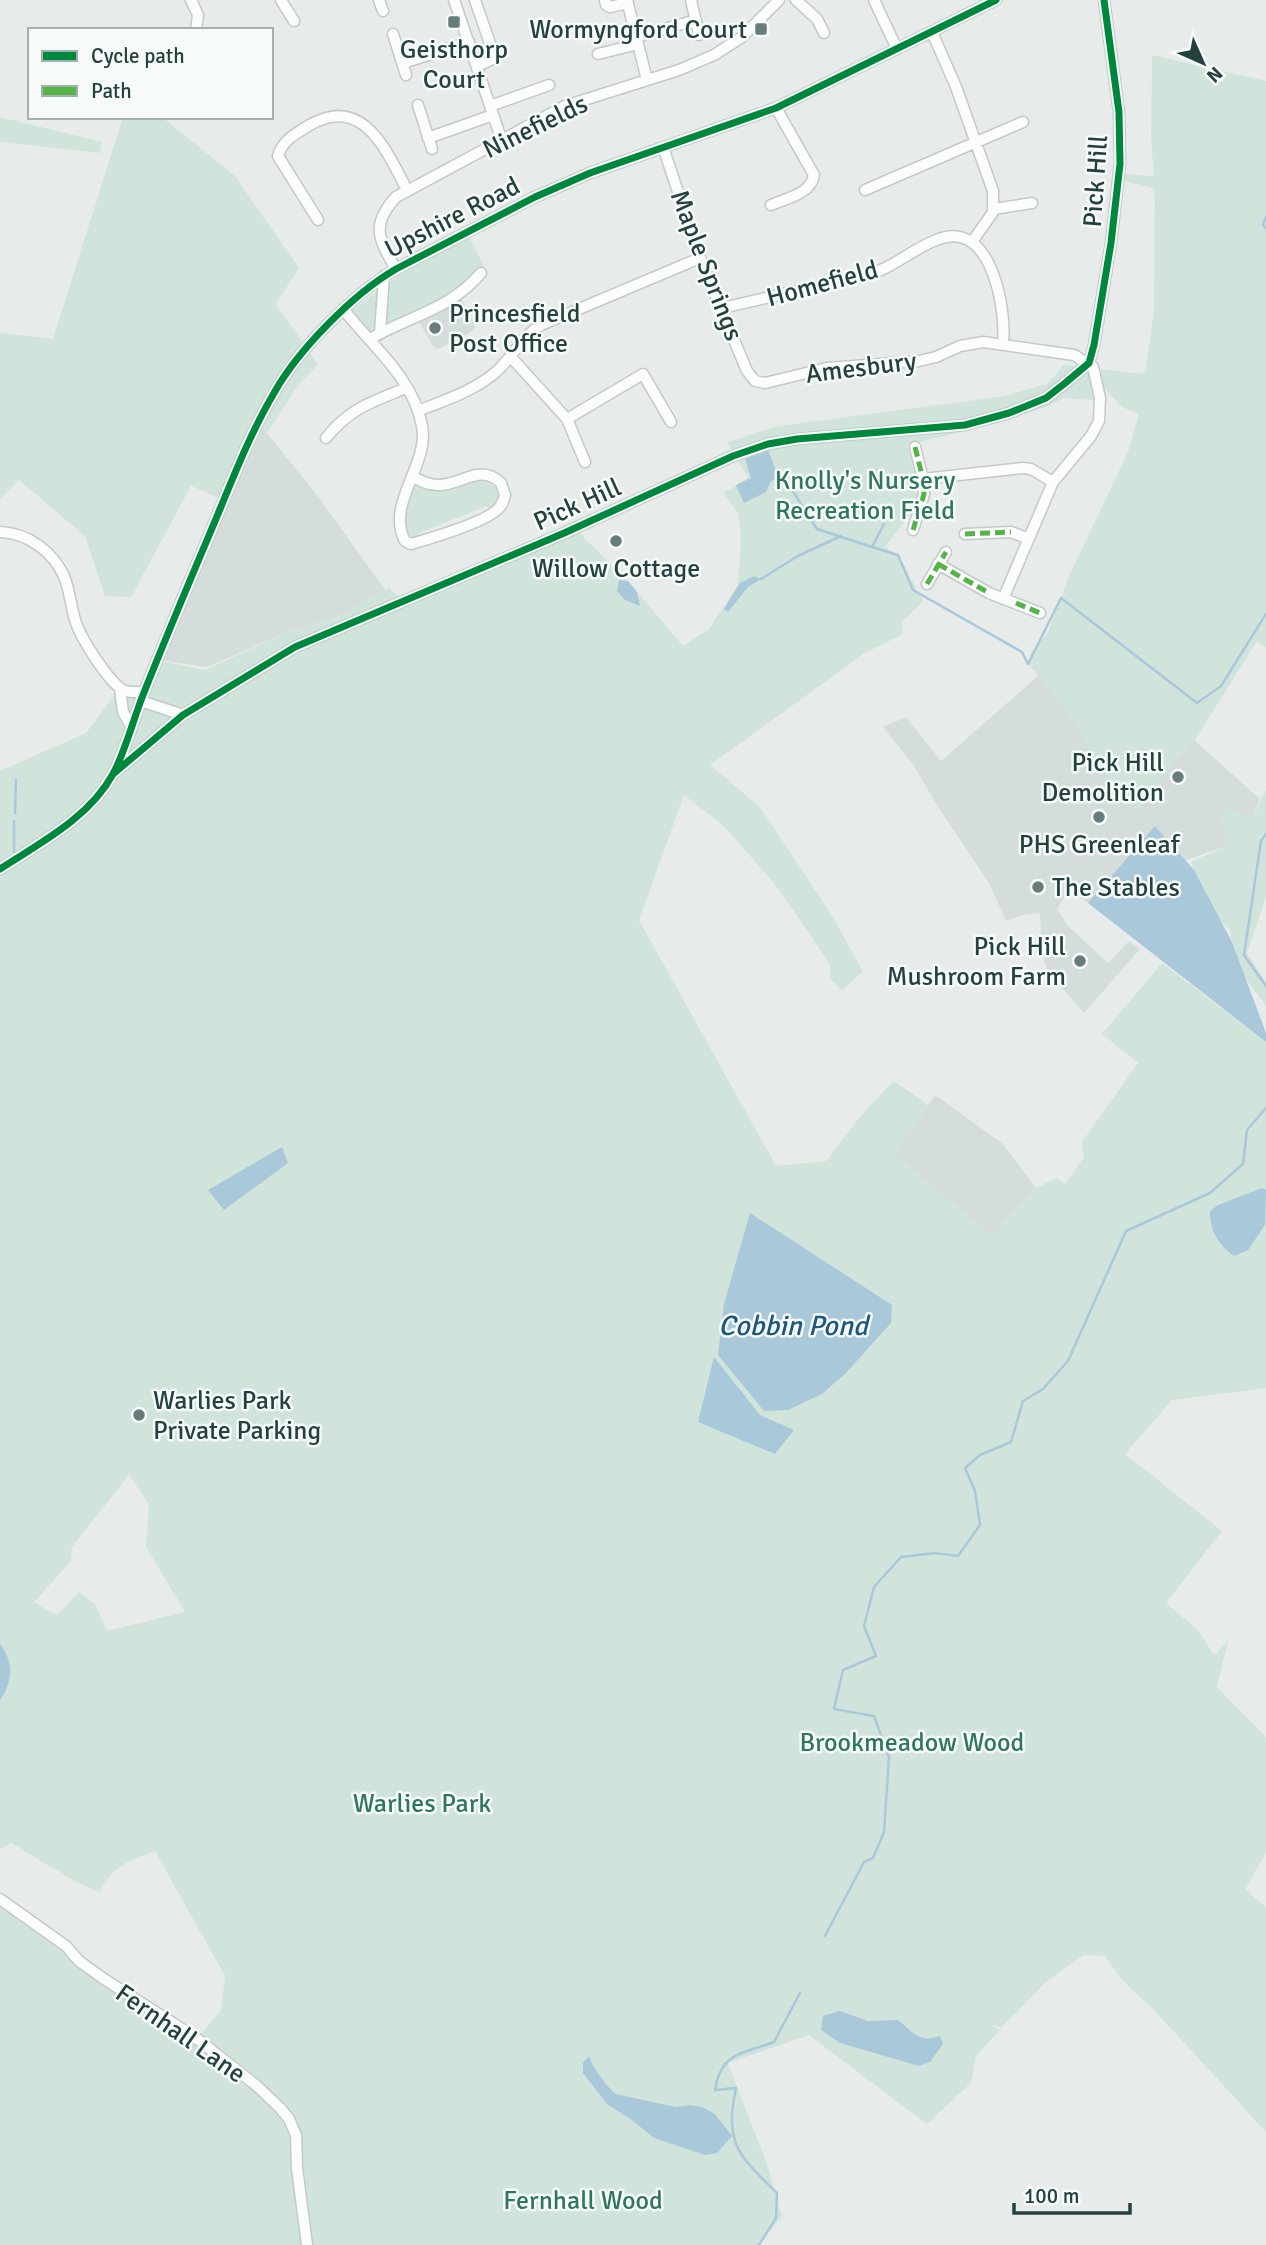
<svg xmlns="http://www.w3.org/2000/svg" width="1266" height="2245" font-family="Signika,sans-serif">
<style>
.built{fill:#d5dddb}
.green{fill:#d0e4db;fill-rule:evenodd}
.water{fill:#a9c8da}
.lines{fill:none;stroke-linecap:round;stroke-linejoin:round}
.stream{stroke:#a9c8da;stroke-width:2.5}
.minor-casing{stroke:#c4c9c8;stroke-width:13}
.minor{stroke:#fbfcfc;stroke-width:10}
.quiet{stroke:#55b347;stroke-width:5;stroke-dasharray:10 5;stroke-linecap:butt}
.cycleway-casing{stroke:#f6faf9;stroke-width:11}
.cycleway{stroke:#00873e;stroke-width:7}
.poi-dot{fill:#687c7b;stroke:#f6faf9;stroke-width:2.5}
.labels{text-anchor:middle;stroke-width:5;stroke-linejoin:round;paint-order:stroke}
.poi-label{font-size:26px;fill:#24403f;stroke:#f6faf9;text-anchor:end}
.street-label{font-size:26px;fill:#24403f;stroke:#f6faf9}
.park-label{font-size:26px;fill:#2e775b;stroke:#f6faf9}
.water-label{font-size:28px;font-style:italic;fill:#1e577c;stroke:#f6faf9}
</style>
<rect width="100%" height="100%" fill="#e7eceb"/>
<path class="built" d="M461,298L474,322V328L471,332L438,349L433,346L419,322Z
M258,422L317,495L386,591L336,617L290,631L207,667L158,660Z
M1039,675L1139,808L1148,794L1190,741L1192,742L1194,740L1260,799L1251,820L1227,809L1221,816L1228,845L1184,861L1155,826L1088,903L1069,890L1057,909L1068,926L1108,963L1129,941L1140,949L1084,1013L1048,972L1042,954L1040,913L1023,915L1006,921L989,883L940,810L914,766L883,727L906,717L941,761Z
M935,1095L1002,1143L1036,1188L992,1236L894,1155Z"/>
<path class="green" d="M1152,55L1266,81V648L1257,641L1193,743L1189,741L1187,749L1148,793L1139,809C1114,797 1085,738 1068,714C1056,697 1042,679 1028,664L1030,654L1048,632L1069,576L1128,452L1139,414L1122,407L1102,386L1101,369L1143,374L1146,368L1154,311L1155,195L1153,188L1124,181L1123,173L1154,177L1151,137Z
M0,117L102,142L100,153L0,142Z
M123,117H162L235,176L299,268L276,304L318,365L299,384L267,433L259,423L224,500L191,486L131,597L105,596L85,536L19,480L0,499V333L53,339Z
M467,232L486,271C467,297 446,310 417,323C403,329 389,334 378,344L347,314L403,272Z
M1064,365L1093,367L1100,398L1092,400L1064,398L1049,406L998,423L907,445L919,486L913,511L885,547L898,555L923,601L902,622L903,634L865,653L710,765L760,807L831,914L863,971L842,991L830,979V964L777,887L724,826L684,795L639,920L776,1166L826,1161L864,1112L894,1081L928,1105L894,1155L992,1236L1036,1188L1057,1178L1065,1184L1084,1157L1082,1142L1138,1063L1102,1034L1162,963L1266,1042V1388L1172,1400L1125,1454L1222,1531L1166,1603L1198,1630L1214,1655L1228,1641L1217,1687L1266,1737V1853L1245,1889L1266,1907V2132L1156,2012L1122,1980L1105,1956L1084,1955L1047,1981L1001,2028L988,2023L1000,2030L976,2056L971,2083L927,2124L809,2035L728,2063L767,2164L782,2216L759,2245H0V1905L199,2036L221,2010L225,1976L155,1851C129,1862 113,1864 100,1892L78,1883L11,1843L0,1849V771L86,733L120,688L144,692L158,660L205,670L290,631L336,617L386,591L389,587L399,598L576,526L585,539L629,582L683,646L709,629L738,585L741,537L738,513L723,493L748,478L727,442L779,426L1005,396L1047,384ZM129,1475L149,1504L146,1547L185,1612L107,1631L95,1604L79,1592L57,1615L34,1602L71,1561L72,1547Z
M478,478L498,488L500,500L492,510L487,506L419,533L417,539L407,538L403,518L411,488L418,484Z
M1266,790V897L1247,953L1266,982V1006L1235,964L1230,930L1209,910L1191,862L1228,845L1221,816L1227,809L1251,820Z"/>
<path class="water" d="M768,450L779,478L771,481L766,492L744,503L736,485L751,478L745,459Z
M754,576L761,579L748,587L728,612L724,609L740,583Z
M619,580L628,581L637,592L640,606L625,600L617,591Z
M1155,826L1194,870L1232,942L1266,1033V1042L1088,903Z
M282,1147L288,1163L224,1210L208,1190Z
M1262,1188L1266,1190L1265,1225L1248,1250L1234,1256C1219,1246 1209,1230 1210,1211L1218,1205Z
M750,1213L892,1305L891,1323L846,1373L822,1394L788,1410L764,1411L718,1355L724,1304Z
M714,1357L760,1415L794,1430L775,1454L698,1422Z
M0,1644C14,1662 13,1682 0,1700Z
M840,2011L868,2021L898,2020C914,2033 918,2043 940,2036L943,2044L930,2062L919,2066L840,2043L821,2030L823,2016Z
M589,2056C593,2068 606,2086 616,2094L675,2107L690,2105L702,2107L715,2114L732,2136L717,2153L705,2155L654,2138L633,2121L607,2104L583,2073V2063Z"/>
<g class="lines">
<path class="stream" d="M1266,217L1263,225L1266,228
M779,478L785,479L817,529L872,547
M884,524L872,547L898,555L913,590L1022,652L1028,664L1061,598L1197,703L1221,686L1266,614
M761,579L798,556L841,536
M15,813L16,780
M1266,834L1261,841L1244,955L1266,986
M14,852V821
M825,1936L864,1862L873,1858L884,1832L889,1757L874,1716L834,1709L843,1670L876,1656L864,1626L874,1587L901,1557L935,1553L958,1556L980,1525L975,1491L965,1468L980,1455L1011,1442L1023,1401L1043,1389L1068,1361L1126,1231L1210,1193L1243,1164L1247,1130L1266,1108
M759,2245L776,2218L777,2193C739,2156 724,2144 736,2088L715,2090C721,2052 742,2054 774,2042L800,1993"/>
<g class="minor-casing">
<path id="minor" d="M191,0L198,15L196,30
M281,0L294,21
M379,0L383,11
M454,0L502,141
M475,0L495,58L477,66
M605,0L606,5L610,7L628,3
M627,0L647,80
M691,0L699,35
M796,0L817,19L824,33
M874,0L897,49
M932,32L956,87L993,191V212L972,242
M393,34L406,75
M636,37L696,20
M598,54L638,44
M403,63L469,42
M418,105L432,149
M490,106L549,85
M428,138L493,115
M663,147L700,258L747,371L755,381L765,383L827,368L919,361L936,357L960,346L983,342L1074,355L1093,367L1100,398L1099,421L1091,436L1053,482L1003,599
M865,190L1023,122
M771,205C787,198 811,194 814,175L776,108
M994,209L1032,203
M318,220L278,156C282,141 295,134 308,126C363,93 386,150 407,190
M396,269C379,240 370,225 396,197L565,106L679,70L714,55L742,37L779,0
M722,308C757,300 792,292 826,284C845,280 866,277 883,269C904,260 937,231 960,237C995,245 1006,313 1003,343
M344,310C371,345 414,379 422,426C430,464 385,504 405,541L411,544C432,538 484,523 498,509C502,505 504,500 505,495L501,483C480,463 462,485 438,485C428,485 421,481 412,476
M380,333L384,276
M370,339C409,316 450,310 481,273
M511,357L567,419L585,462
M418,411C445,400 474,391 496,372C513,357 522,336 541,325L700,258
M567,419L643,374L671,422
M326,438C350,408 372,402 406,388
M915,447L923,479L1023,468L1031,469L1053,482
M913,530L924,494L923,479
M0,532C28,533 52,551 64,576C70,591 71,608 76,623C82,640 108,681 123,690C129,693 137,692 144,692
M965,534L1011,532L1029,539
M938,564L989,593L1040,613
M927,584L946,552
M120,688L123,712L131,726
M141,701L183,715
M113,774L183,715L295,647L562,534L733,456L768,444L797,439L965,425L1009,413L1046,398L1064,384L1089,363L1094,345L1111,243L1120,164L1119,112L1104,0
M0,869C40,843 89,818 113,774C126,750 134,716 145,690C166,637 188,585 210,533C230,486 248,437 274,393C298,350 353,294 396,269L535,197L590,173L776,108L996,0
M0,1899L66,1946L79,1961L104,1979L196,2038L257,2086L280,2108L289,2119L296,2135L297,2168L307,2245"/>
</g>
<use href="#minor" class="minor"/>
<path class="quiet" d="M915,447L923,479L938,478
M913,530L924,494L923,479
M965,534L1011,532
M938,564L989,593
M927,584L946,552
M1016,603L1040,613"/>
<g class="cycleway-casing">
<path id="cycleway" d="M113,774L183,715L295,647L562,534L733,456L768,444L797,439L965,425L1009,413L1046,398L1064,384L1089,363L1094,345L1111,243L1120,164L1119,112L1104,0
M0,869C40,843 89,818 113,774C126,750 134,716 145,690C166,637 188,585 210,533C230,486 248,437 274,393C298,350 353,294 396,269L535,197L590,173L776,108L996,0"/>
</g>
<use href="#cycleway" class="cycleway"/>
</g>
<g class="poi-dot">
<rect x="447" y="15" width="14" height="14" rx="3.5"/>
<rect x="754" y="22" width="14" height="14" rx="3.5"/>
<circle cx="435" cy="328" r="7"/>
<circle cx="616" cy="541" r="7"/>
<circle cx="1178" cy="777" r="7"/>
<circle cx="1099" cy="817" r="7"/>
<circle cx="1038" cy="887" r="7"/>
<circle cx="1080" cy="961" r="7"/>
<circle cx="139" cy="1415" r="7"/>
</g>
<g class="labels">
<g class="poi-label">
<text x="747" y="38">Wormyngford Court</text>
<text x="454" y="58" text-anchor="middle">Geisthorp<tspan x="454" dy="30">Court</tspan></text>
<text x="449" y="322" text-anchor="start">Princesfield<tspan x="449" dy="30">Post Office</tspan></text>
<text x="616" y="577" text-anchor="middle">Willow Cottage</text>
<text x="1164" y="771">Pick Hill<tspan x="1164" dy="30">Demolition</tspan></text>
<text x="1099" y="853" text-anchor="middle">PHS Greenleaf</text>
<text x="1052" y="896" text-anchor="start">The Stables</text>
<text x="1066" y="955">Pick Hill<tspan x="1066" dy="30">Mushroom Farm</tspan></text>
<text x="153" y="1409" text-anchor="start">Warlies Park<tspan x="153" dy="30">Private Parking</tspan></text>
</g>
<g class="street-label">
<text transform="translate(535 126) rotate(-26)" y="9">Ninefields</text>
<text transform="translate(1095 181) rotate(-86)" y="9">Pick Hill</text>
<text transform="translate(452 217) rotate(-27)" y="9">Upshire Road</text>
<text transform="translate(707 265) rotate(69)" y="9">Maple Springs</text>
<text transform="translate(822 283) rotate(-15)" y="9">Homefield</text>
<text transform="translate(861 367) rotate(-7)" y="9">Amesbury</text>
<text transform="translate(577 504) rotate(-24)" y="9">Pick Hill</text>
<text transform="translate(181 2033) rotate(35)" y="9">Fernhall Lane</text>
</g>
<g class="park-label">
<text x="865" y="489">Knolly's Nursery<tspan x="865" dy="30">Recreation Field</tspan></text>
<text x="912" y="1751">Brookmeadow Wood</text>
<text x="422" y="1812">Warlies Park</text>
<text x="583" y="2209">Fernhall Wood</text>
</g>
<g class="water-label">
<text x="793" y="1335">Cobbin Pond</text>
</g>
</g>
<rect x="28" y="28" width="245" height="91" fill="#f6faf9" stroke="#a2b0af" stroke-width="2"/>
<rect x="42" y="51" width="35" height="10" fill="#00873e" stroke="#a2b0af" stroke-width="2"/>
<text x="91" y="63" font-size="21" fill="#24403f">Cycle path</text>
<rect x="42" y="86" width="35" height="10" fill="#55b347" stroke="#a2b0af" stroke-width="2"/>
<text x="91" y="98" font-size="21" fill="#24403f">Path</text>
<g transform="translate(1203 63) rotate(135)" stroke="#f6faf9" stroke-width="5" paint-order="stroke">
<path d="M0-5L12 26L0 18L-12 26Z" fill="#24403f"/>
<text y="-10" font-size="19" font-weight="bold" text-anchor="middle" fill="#24403f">N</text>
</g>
<path d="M1014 2203v10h116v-10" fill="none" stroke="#24403f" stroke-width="3.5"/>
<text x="1024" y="2203" font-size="21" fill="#24403f" stroke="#f6faf9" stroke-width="5" paint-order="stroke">100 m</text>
</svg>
